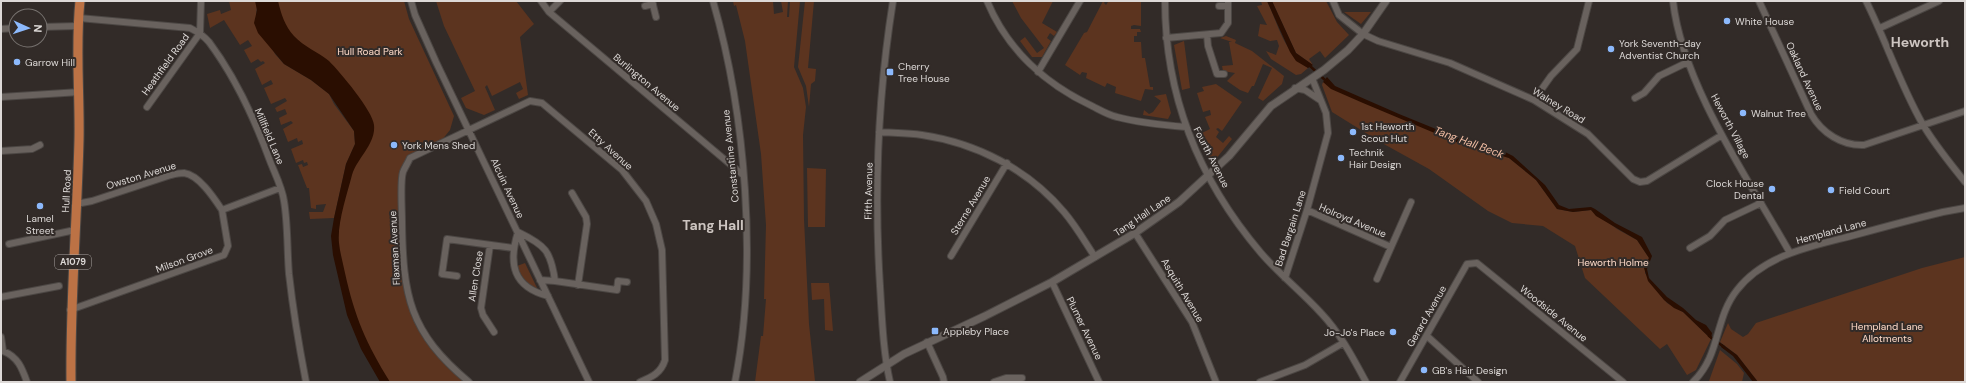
<svg xmlns="http://www.w3.org/2000/svg" width="1966" height="383" font-family="'DM Sans',sans-serif">
<style>
.green{fill:#5c341f}
.water{fill:#2a0e01}
.lines{fill:none;stroke-linecap:round;stroke-linejoin:round}
.stream{stroke:#2a0e01;stroke-width:2.5}
.minor-casing{stroke:#4c4744;stroke-width:8}
.tertiary-casing{stroke:#4c4744;stroke-width:9}
.primary-casing{stroke:#4c4744;stroke-width:11}
.minor{stroke:#69625e;stroke-width:6}
.tertiary{stroke:#69625e;stroke-width:7}
.primary{stroke:#bc7245;stroke-width:9}
.poi-dot{fill:#8cb9fc;stroke:#322b28;stroke-width:1.5}
.labels{text-anchor:middle;stroke-width:4;stroke-linejoin:round;paint-order:stroke}
.shield{fill:#322b28;stroke:#aaa5a2;stroke-width:1}
.shield-label{font-size:9px;font-weight:bold;fill:#ddd9d7}
.poi-label{font-size:10px;fill:#ddd9d7;stroke:#322b28;text-anchor:start}
.park-label{font-size:10px;fill:#fdd9c7;stroke:#322b28}
.street-label{font-size:10px;fill:#ddd9d7;stroke:#322b28}
.water-label{font-size:11px;font-style:italic;fill:#f3bea4;stroke:#322b28}
.district-label{font-size:14px;font-weight:bold;fill:#cdc5c1;stroke:#322b28}
</style>
<rect width="100%" height="100%" fill="#322b28"/>
<path class="green" d="M229,1H404L409,19L454,116L450,130L437,146L410,158L403,173L406,288L423,333L469,382H385L362,341L336,245L348,170L367,138L257,5L256,16L275,54L284,64L311,80L329,94L334,104L354,131L355,144L346,164L334,218L310,219L309,212H323L326,204L316,205V209L311,208L309,188H307L298,165L302,164L303,167L308,165L307,162L304,163L303,160L296,163L291,149L303,144L302,140L298,142L297,138L288,142L283,129L293,123L291,121L281,125L279,118L287,114L285,109L277,112L275,108L287,101L285,98L271,104L264,88L273,84L271,80L262,85L255,69L265,63L263,61L261,62L258,59L251,63L244,50L252,46L248,40L240,45L224,20L210,28L207,14L220,10L221,14L231,10Z
M436,1H516L534,24L520,37L528,95L519,99L516,93L523,89L520,82L492,96L487,85L485,87L495,110L484,115L466,108L461,98L475,91L444,26Z
M733,1H773L774,14L783,12L781,1H788L787,17H789L790,1H800L794,67L803,88L806,107L803,135L804,219L809,324L815,381L818,382H755L761,336H763L766,299H764L766,225L761,154L745,41L736,5L734,6Z
M805,1H814L808,68L816,69L815,81L811,84L809,107L806,86L798,67Z
M1012,1H1053L1042,23L1057,32L1054,36L1050,33L1047,38L1051,41L1042,57H1032L1020,41L1025,37L1037,53L1044,48L1021,18Z
M1103,1H1105L1104,3L1106,5L1108,2L1106,1H1141V26L1134,25L1131,26V29H1140L1141,32H1137V36H1134V42H1141L1142,58H1145L1150,87H1153V90L1145,89L1141,101L1115,93L1116,87L1107,83L1105,87L1086,78L1087,73L1082,72L1080,75L1065,65L1084,33L1087,32Z
M1261,1H1267C1279,26 1284,53 1308,68L1301,74L1296,75L1271,59L1266,51L1276,55L1279,46L1277,40L1270,41L1258,36L1260,24L1267,25L1257,6L1262,5Z
M1272,1H1326L1337,22L1349,35L1325,58L1320,51L1309,59L1313,65L1296,53Z
M1344,12H1371L1361,24Z
M1226,36L1236,40L1235,43L1252,51L1284,76L1282,84L1263,101L1258,98L1272,68L1263,64L1254,86H1252L1248,93L1240,90L1227,81L1235,73L1223,71L1222,66L1233,65L1229,42H1232L1220,38Z
M1184,41L1190,88L1182,90L1174,45Z
M1323,82L1448,138L1509,158L1536,180L1557,209L1573,212L1591,210L1617,229L1637,240L1649,258L1645,265V273L1659,293L1667,303L1683,312L1711,339L1696,370L1687,375L1667,344L1660,349L1585,278L1575,246L1543,226L1512,223L1488,211L1429,169L1382,143L1332,112L1322,85Z
M1216,84L1242,102L1222,131L1218,128L1216,129L1219,132L1216,137L1223,143L1229,136L1232,139L1215,160H1210L1194,128L1200,126L1202,133L1210,129L1205,117L1211,115L1210,110L1203,112L1197,93L1204,91L1202,87Z
M1166,94L1171,113L1168,119L1143,115L1144,110L1149,114L1153,112L1161,101L1154,96Z
M807,168L826,169L825,227H808Z
M1965,257V382H1758L1737,355L1720,342L1728,323L1731,329L1743,337L1748,334L1756,323L1922,268Z
M525,263L538,290C527,284 521,277 517,266Z
M811,283H829L833,331L825,330L824,299L812,300Z
M1720,350L1737,364L1744,373L1742,382L1709,381Z"/>
<path class="water" d="M255,1H278C281,14 285,26 294,36C304,47 318,52 329,61C340,72 373,111 374,125C376,144 357,158 352,175C347,194 337,224 339,243C340,253 343,263 345,273C355,318 366,343 390,382H380L361,349L347,315L333,255L331,236L334,218L346,164L355,144L354,131L329,94L311,80L284,64L258,33L254,23L257,10Z
M1267,1H1272L1296,53L1313,65L1308,68L1296,61L1290,52Z
M1327,77L1335,86L1399,114L1453,136L1505,152L1513,156L1545,185L1559,205L1569,209L1591,207L1595,209L1615,223L1642,237L1652,256L1647,269L1649,278L1667,297L1683,308L1696,320L1706,325L1712,333L1711,339L1683,312L1674,308L1664,300L1648,281L1644,268L1649,258L1637,240L1596,216L1591,210L1573,212L1557,209L1536,180L1509,158L1456,142L1363,103L1331,89L1323,82Z
M1722,344L1737,355L1758,382H1753L1733,356L1721,347Z"/>
<g class="lines">
<path class="stream" d="M1309,65L1326,81
M1709,336L1724,347"/>
<g class="minor-casing">
<path id="minor" d="M411,1L415,15L436,62L589,382
M541,1L549,12L743,175
M652,1L656,17
M713,1C746,115 758,265 735,382
M987,1C1007,49 1045,84 1092,106C1100,110 1108,115 1117,117C1140,123 1162,125 1186,127
M1165,1C1165,97 1199,180 1261,253C1280,275 1302,292 1321,313C1340,333 1353,358 1366,382
M1333,1L1339,15L1363,34L1378,41L1450,63L1534,100L1588,134L1633,179L1640,182L1647,181L1722,135
M1673,1C1682,84 1749,180 1790,253
M1759,1L1811,114C1822,133 1842,146 1864,145L1965,111
M1866,1C1886,41 1900,84 1922,123C1934,144 1950,163 1965,182
M645,6L653,4
M1219,6H1228
M549,12L560,1
M79,18L190,28C198,32 204,36 209,42C236,78 255,120 270,161C275,174 282,187 284,201C288,225 287,250 289,274C293,310 299,346 306,382
M40,27L78,26
M1880,28L1939,1
M1,29L16,28
M1207,35L1208,46L1217,74H1224
M1166,38L1221,33L1228,23V1
M1038,72L1080,1
M1295,88L1305,90L1320,100
M1,97L80,92
M1635,98L1644,93L1659,76L1688,62
M1534,100L1551,76L1577,49L1589,1
M147,107L200,33L201,1
M879,132C893,133 908,133 922,135C976,143 1028,169 1064,212C1076,226 1085,242 1095,257
M1,151L32,149L40,145
M572,193L586,217L587,224L578,285
M76,204L92,201L171,175C175,174 180,173 184,173C199,175 214,198 222,210
M1307,210L1391,247
M1135,233L1192,322L1216,382
M9,244L75,230
M490,245L481,308L483,315L494,332
M1690,248L1710,236L1725,220L1761,203
M951,256L1007,163
M457,276L442,274L447,239L513,248
M1285,278L1307,210L1328,133L1326,113L1312,78
M1377,279L1411,202
M540,280L555,281C551,251 545,245 518,232C508,264 513,287 548,296
M555,281L617,290L618,281L627,282
M1052,282L1099,382
M1,297L59,286
M70,310L224,255L228,246L222,210L280,188
M1427,336L1478,382
M1,337L3,351C18,357 22,368 27,382
M927,342L943,377L944,382
M469,382C409,332 403,296 402,221C402,209 400,181 403,172C405,167 408,163 410,158L530,101L542,103L622,170L646,201L656,224L662,250L665,360C661,373 652,377 640,382
M890,382C883,351 882,318 880,286C874,191 878,95 893,1
M994,382L1006,378H1022
M1260,382L1305,365L1343,343
M1400,382L1467,264L1477,263L1623,382
M1693,382C1721,355 1714,319 1737,290C1765,254 1813,246 1855,235C1884,227 1914,219 1943,212L1965,208"/>
</g>
<g class="tertiary-casing">
<path id="tertiary" d="M860,382L904,354L985,316L1052,282L1135,233L1179,202L1229,156L1271,106L1324,70L1348,50L1363,34L1386,1"/>
</g>
<g class="primary-casing">
<path id="primary" d="M71,382C70,301 77,221 79,140C80,94 75,47 80,1"/>
</g>
<use href="#minor" class="minor"/>
<use href="#tertiary" class="tertiary"/>
<use href="#primary" class="primary"/>
</g>
<g class="poi-dot">
<circle cx="1727" cy="21" r="4"/>
<circle cx="1611" cy="49" r="4"/>
<circle cx="17" cy="62" r="4"/>
<rect x="886" y="68" width="8" height="8" rx="2"/>
<circle cx="1743" cy="113" r="4"/>
<circle cx="1353" cy="132" r="4"/>
<circle cx="394" cy="145" r="4"/>
<circle cx="1341" cy="158" r="4"/>
<circle cx="1772" cy="189" r="4"/>
<circle cx="1831" cy="190" r="4"/>
<circle cx="40" cy="206" r="4"/>
<rect x="931" y="327" width="8" height="8" rx="2"/>
<circle cx="1393" cy="332" r="4"/>
<circle cx="1424" cy="370" r="4"/>
</g>
<g class="labels">
<rect class="shield" x="55" y="255" width="36" height="14" rx="3"/>
<g class="shield-label">
<text x="73" y="265">A1079</text>
</g>
<g class="poi-label">
<text x="1735" y="25">White House</text>
<text x="1619" y="47">York Seventh-day<tspan x="1619" dy="12">Adventist Church</tspan></text>
<text x="25" y="66">Garrow Hill</text>
<text x="898" y="70">Cherry<tspan x="898" dy="12">Tree House</tspan></text>
<text x="1751" y="117">Walnut Tree</text>
<text x="1361" y="130">1st Heworth<tspan x="1361" dy="12">Scout Hut</tspan></text>
<text x="402" y="149">York Mens Shed</text>
<text x="1349" y="156">Technik<tspan x="1349" dy="12">Hair Design</tspan></text>
<text x="1764" y="187" text-anchor="end">Clock House<tspan x="1764" dy="12">Dental</tspan></text>
<text x="1839" y="194">Field Court</text>
<text x="40" y="222" text-anchor="middle">Lamel<tspan x="40" dy="12">Street</tspan></text>
<text x="943" y="335">Appleby Place</text>
<text x="1385" y="336" text-anchor="end">Jo-Jo's Place</text>
<text x="1432" y="374">GB's Hair Design</text>
</g>
<g class="park-label">
<text x="370" y="55">Hull Road Park</text>
<text x="1613" y="266">Heworth Holme</text>
<text x="1887" y="330">Hempland Lane<tspan x="1887" dy="12">Allotments</tspan></text>
</g>
<g class="street-label">
<text transform="translate(165 64) rotate(-54)" y="4">Heathfield Road</text>
<text transform="translate(1805 76) rotate(65)" y="4">Oakland Avenue</text>
<text transform="translate(647 82) rotate(40)" y="4">Burlington Avenue</text>
<text transform="translate(1559 105) rotate(31)" y="4">Walney Road</text>
<text transform="translate(1731 126) rotate(62)" y="4">Heworth Village</text>
<text transform="translate(270 136) rotate(67)" y="4">Millfield Lane</text>
<text transform="translate(611 149) rotate(42)" y="4">Etty Avenue</text>
<text transform="translate(730 156) rotate(-96)" y="4">Constantine Avenue</text>
<text transform="translate(1212 157) rotate(63)" y="4">Fourth Avenue</text>
<text transform="translate(141 175) rotate(-17)" y="4">Owston Avenue</text>
<text transform="translate(508 188) rotate(65)" y="4">Alcuin Avenue</text>
<text transform="translate(66 191) rotate(-87)" y="4">Hull Road</text>
<text transform="translate(868 191) rotate(-89)" y="4">Fifth Avenue</text>
<text transform="translate(970 205) rotate(-59)" y="4">Sterne Avenue</text>
<text transform="translate(1142 215) rotate(-34)" y="4">Tang Hall Lane</text>
<text transform="translate(1353 220) rotate(23)" y="4">Holroyd Avenue</text>
<text transform="translate(1290 228) rotate(-72)" y="4">Bad Bargain Lane</text>
<text transform="translate(1831 231) rotate(-15)" y="4">Hempland Lane</text>
<text transform="translate(394 248) rotate(-93)" y="4">Flaxman Avenue</text>
<text transform="translate(184 259) rotate(-20)" y="4">Milson Grove</text>
<text transform="translate(475 276) rotate(-81)" y="4">Allen Close</text>
<text transform="translate(1183 290) rotate(59)" y="4">Asquith Avenue</text>
<text transform="translate(1554 313) rotate(39)" y="4">Woodside Avenue</text>
<text transform="translate(1426 316) rotate(-60)" y="4">Gerard Avenue</text>
<text transform="translate(1085 328) rotate(64)" y="4">Plumer Avenue</text>
</g>
<g class="water-label">
<text transform="translate(1469 142) rotate(20)" y="4">Tang Hall Beck</text>
</g>
<g class="district-label">
<text x="1920" y="47">Heworth</text>
<text x="713" y="230">Tang Hall</text>
</g>
</g>
<rect width="1966" height="383" fill="none" stroke="#ddd9d7" stroke-width="4"/>
<g transform="translate(28 28) rotate(93)"><circle r="19" fill="#322b28" stroke="#76716e"/>
<path d="M0-3L7 15L0 10L-7 15Z" fill="#8cb9fc"/>
<text y="-6" font-size="11" font-weight="bold" text-anchor="middle" fill="#ddd9d7">N</text>
</g>
</svg>
